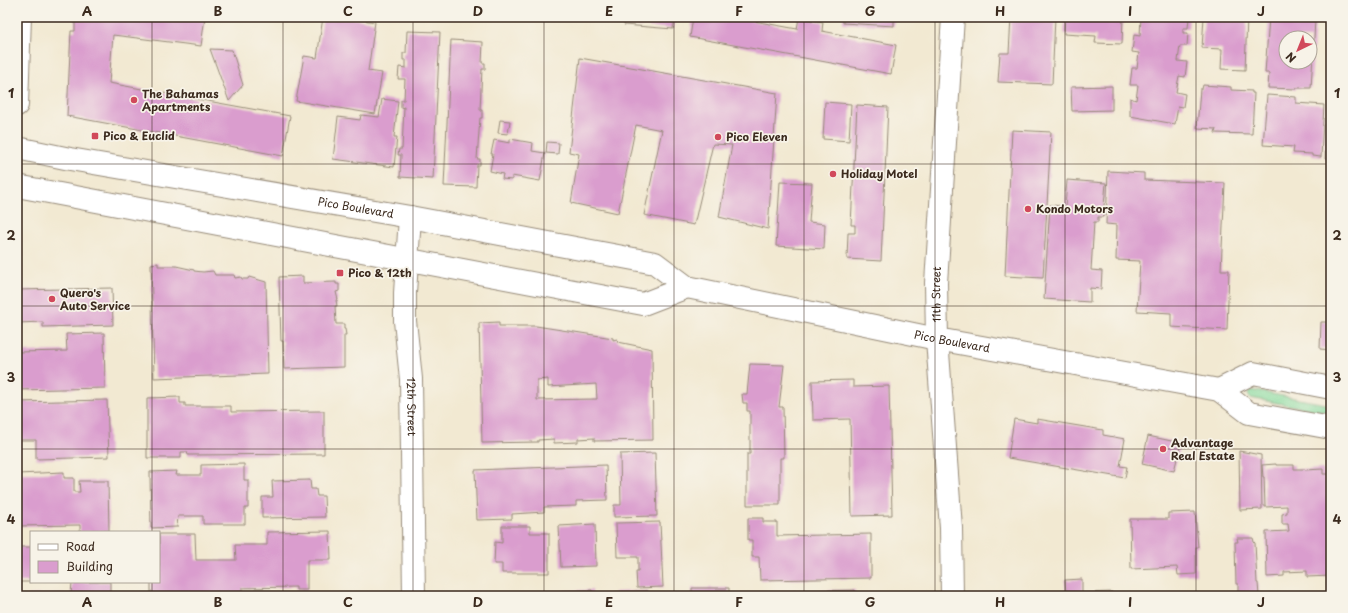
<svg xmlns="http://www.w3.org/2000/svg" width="1348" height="613" font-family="'Playpen Sans',sans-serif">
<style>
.green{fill:#85da9d;stroke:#60825e}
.building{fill:#da9dce;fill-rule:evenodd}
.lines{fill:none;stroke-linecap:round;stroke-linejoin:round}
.minor-casing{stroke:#968a78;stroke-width:24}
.major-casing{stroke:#968a78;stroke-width:24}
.minor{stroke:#fff;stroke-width:22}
.major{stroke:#fff;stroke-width:22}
.grid{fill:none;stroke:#3b2a1e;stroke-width:1;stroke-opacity:0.55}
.poi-dot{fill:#d1495b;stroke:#f7f3e8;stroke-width:1.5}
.labels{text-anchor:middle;stroke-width:3.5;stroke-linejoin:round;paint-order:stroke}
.poi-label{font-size:11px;font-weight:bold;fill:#3b2a1e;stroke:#f7f3e8;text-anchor:start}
.street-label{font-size:11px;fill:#3b2a1e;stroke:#f7f3e8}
.neatline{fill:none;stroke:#3b2a1e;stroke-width:1.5}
.grid-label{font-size:13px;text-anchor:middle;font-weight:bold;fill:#3b2a1e}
</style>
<rect width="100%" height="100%" fill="#f7f3e8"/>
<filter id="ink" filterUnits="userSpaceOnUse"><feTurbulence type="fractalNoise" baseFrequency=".025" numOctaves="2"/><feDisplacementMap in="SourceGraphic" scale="8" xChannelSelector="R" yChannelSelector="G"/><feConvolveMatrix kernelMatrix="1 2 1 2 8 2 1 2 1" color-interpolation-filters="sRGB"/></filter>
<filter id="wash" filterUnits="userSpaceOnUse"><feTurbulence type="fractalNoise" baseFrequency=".012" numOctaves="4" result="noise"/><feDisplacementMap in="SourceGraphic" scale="16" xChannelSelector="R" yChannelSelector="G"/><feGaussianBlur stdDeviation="0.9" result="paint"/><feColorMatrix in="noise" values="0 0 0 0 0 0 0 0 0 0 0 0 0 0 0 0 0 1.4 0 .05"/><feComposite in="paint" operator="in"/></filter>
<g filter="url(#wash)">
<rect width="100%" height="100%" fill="#f2e9d2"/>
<path class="green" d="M1251,390L1331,405V413L1250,398L1248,394Z"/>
<g id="blocks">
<path class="building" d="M75,17H205L201,46L113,35L109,83L290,116L283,156L67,116L71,31H75Z
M323,17H342L375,22L368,71L382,73L375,114L296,101L304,56L317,58Z
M625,17H675L673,29L624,25Z
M693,17H732L797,29L799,18L823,22L822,31L896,45L891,74L690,37Z
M843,17H894V26L843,23Z
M1011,17H1055L1052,84L998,82L1000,53H1009Z
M1065,17H1123L1122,44L1095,43L1096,36L1064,34Z
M1141,17L1189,18L1188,28H1183V33H1188L1187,46H1180L1178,61L1187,62L1185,77L1179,76L1176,92L1185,94L1183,107L1178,106L1175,124L1130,116V98L1136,100L1138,85H1130L1132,68H1137L1139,53L1132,52L1134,35L1140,36Z
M1204,17H1247L1245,70L1221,69L1222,49L1202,48Z
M1269,17H1301V19L1315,20L1311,88H1296V89L1268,88L1269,73H1265ZM1286,38H1310V62H1286Z
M407,31L440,32L433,179L400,177L401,155H398L399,149H402L404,107L401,108V100H404L405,79H398L399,67L406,68V60H403V53H406Z
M451,40L483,42L482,63H485V69H482L480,110H482V118H480L477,159H480V165H477L476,187L444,186Z
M210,49L232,50L243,85L229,101Z
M580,58L777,93L768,229L719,217L732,145L713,144L694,225L644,215L662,130L636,125L618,213L571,203L579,154L569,152Z
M1203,85L1231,87V90L1252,91V93H1254L1252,134L1215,133L1216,129L1197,128L1200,89H1202Z
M1112,86V110L1072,111L1071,87Z
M1267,95L1296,97V103L1324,105L1321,157L1312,156V154L1293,153L1294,147L1263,145Z
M382,99L398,101L394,137H397L394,167L333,159L338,117L360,120L361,115L379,117Z
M825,102L851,104L849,141L823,139Z
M857,105L888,107L881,261L847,259L848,233H855V225H851Z
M500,120L510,121L508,134L498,133Z
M1012,130L1051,132L1043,278L1005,276Z
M1326,131H1331V159H1325Z
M510,139L533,143L532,151L545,153L540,181L512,176V180L502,179L503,174L490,171L493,154H491L494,140L510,143Z
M547,142L559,143L558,154L546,153Z
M1108,171L1144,173V180L1225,183L1221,270H1229L1227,330L1171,327V313L1137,311L1140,261L1116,260L1117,225L1106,224Z
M1067,180L1106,183L1103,217H1098V222H1094L1091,270L1102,271L1101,289L1090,288V302L1044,299L1050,205L1065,206Z
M780,182L812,183L809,222L825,224L824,249L776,246Z
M158,263V266H176L194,270V271L203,272L213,271L215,275H234L235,278L241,277L242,279H248L249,277L266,282L268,374L154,378L151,264Z
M303,276V283L336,282V284H339V291L336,292L338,300H336L337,306H335L336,324H344V329H345L346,335H344V367L284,369L283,341H281L279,277Z
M112,288L113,325L43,327V322L17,323V290Z
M499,322V326H536L613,338V340L617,339L618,342L652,349L653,440L594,441V438L578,439V442L554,443V439L538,440V442L482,443L479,323ZM548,379V387L596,384L597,399L537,400V380Z
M1321,322H1331V350L1320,349Z
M104,333L105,388L17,390V352L67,351L66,334Z
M750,364L784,365L779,407H783L784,458H780V505H747V454H750V411H747V403H743L742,394H747Z
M853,380V387L889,386L892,515L852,516L850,419L813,420L812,381Z
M180,397V403H185V406H231V412L324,411V454L188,455L187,452H181V458H147V398Z
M107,400L109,457L36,459V440H19L18,438H17V402Z
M1014,419L1037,423V419L1103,430V435L1125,439L1120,466L1127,467L1125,478L1008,458Z
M1148,436L1181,443L1174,471L1142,464Z
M1239,451L1261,455L1262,509L1240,510Z
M655,453L657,516L614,517V505H621L620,454Z
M244,464V480H248V508H245V524H203V516H178L177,527L151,528L150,472L177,471L176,475H201V465Z
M1276,464V465H1294V469H1305V470L1323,469V474H1331V576L1307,577V571L1284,572V576L1267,577L1266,532L1289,531L1288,524H1282V514L1287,513V506L1265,507L1264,477H1263L1262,465Z
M606,465L607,500L576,501V506L544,507V512L512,514V519L477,520L475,470Z
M64,472V478H74V492H80L79,481H108L109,531L80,532V525L17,526V474Z
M310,480L311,489H316L317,496H324L325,517L262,518V497H273L272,481Z
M1195,512L1198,547H1196V574L1178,575L1177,567L1131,569L1130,519H1168V513Z
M748,518H763V522H777V536L871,534V578L760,580L759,557H752V540H748Z
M660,522L663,587L637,588L636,571H638V557H617L616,523Z
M595,524L596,566L561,567L559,526Z
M502,526H530V533H549V573H502V564H494L495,542L502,543Z
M330,531L331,560H307V590H296V587L242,588V593L151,594V582H159V534H195L196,560H236L235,545H267V532Z
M1237,538H1253L1254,542L1255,543L1257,583H1258L1259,596H1238V584H1236L1235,542H1238Z
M17,547H31V582H17Z
M1082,579V593L1112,592V596H1047V594L1066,593L1065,580Z
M72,582H110V596H28V595L71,594Z
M692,588H729V596H692Z
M592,590V596H561V591Z
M855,590V596H794V591Z
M648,591V596H611V595H615V592Z"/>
</g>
</g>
<g filter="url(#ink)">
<use href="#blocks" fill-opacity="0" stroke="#968a78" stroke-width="1"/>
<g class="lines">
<g class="minor-casing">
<g id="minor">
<path d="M17,105L20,17"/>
<path id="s1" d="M410,217L405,293V321L411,379L414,596"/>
<path id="s2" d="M952,596L951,528L937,339L936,283L953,17"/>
</g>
</g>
<g class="major-casing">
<g id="major">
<path id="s3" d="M17,148L70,159L410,217L655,263L687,287L937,339L1219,390L1249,413L1331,428"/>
<path d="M17,186L643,304L687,287"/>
<path d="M1219,390L1253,373L1331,388"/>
</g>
</g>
<use href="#minor" class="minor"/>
<use href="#major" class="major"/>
</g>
</g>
<path class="grid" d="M152,17V532M283,17V596M413,17V596M544,17V596M674,17V596M804,17V596M935,17V596M1065,17V596M1196,17V596M17,164H1331M17,306H1331M17,449H1331M152,582V596"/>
<g class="poi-dot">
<circle cx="134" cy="100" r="4"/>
<rect x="91" y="132" width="8" height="8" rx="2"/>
<circle cx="718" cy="137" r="4"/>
<circle cx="833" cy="174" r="4"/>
<circle cx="1028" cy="209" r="4"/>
<rect x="336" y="269" width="8" height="8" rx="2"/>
<circle cx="52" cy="299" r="4"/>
<circle cx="1163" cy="449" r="4"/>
</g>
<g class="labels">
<g class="poi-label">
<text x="142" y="98">The Bahamas<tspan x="142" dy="13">Apartments</tspan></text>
<text x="103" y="140">Pico &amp; Euclid</text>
<text x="726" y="141">Pico Eleven</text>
<text x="841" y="178">Holiday Motel</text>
<text x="1036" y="213">Kondo Motors</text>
<text x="348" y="277">Pico &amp; 12th</text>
<text x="60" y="297">Quero's<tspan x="60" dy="13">Auto Service</tspan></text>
<text x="1171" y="447">Advantage<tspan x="1171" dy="13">Real Estate</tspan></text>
</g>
<g class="street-label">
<text dy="4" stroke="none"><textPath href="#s3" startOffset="344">Pico Boulevard</textPath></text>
<text dy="4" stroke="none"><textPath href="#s2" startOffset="302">11th Street</textPath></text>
<text dy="4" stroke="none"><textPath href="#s3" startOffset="959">Pico Boulevard</textPath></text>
<text dy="4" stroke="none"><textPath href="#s1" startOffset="190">12th Street</textPath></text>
</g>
</g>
<rect width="1348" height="613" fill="none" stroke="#f7f3e8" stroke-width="44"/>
<rect x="30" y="531" width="130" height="52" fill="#f7f3e8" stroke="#aca397"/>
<rect x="38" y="544" width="20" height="6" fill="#ffffff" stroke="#aca397"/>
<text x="66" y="551" font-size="12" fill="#3b2a1e">Road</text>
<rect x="38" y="561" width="20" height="12" fill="#da9dce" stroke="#aca397"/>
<text x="66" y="571" font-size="12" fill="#3b2a1e">Building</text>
<g transform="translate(1298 50) rotate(223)"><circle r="19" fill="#f7f3e8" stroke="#aca397"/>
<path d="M0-3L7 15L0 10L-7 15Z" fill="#d1495b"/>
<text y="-6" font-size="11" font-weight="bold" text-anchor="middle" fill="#3b2a1e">N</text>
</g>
<rect x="22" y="22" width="1304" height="569" class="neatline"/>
<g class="grid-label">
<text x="87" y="16">A</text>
<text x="218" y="16">B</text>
<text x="348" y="16">C</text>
<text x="478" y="16">D</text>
<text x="609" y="16">E</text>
<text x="739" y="16">F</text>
<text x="870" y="16">G</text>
<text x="1000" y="16">H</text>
<text x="1130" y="16">I</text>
<text x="1261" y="16">J</text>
<text x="11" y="98">1</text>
<text x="1337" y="98">1</text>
<text x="11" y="240">2</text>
<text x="1337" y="240">2</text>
<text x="11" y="382">3</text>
<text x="1337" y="382">3</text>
<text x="11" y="524">4</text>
<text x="1337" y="524">4</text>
<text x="87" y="607">A</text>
<text x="218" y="607">B</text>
<text x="348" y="607">C</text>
<text x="478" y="607">D</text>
<text x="609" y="607">E</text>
<text x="739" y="607">F</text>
<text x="870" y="607">G</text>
<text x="1000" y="607">H</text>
<text x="1130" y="607">I</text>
<text x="1261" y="607">J</text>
</g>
</svg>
